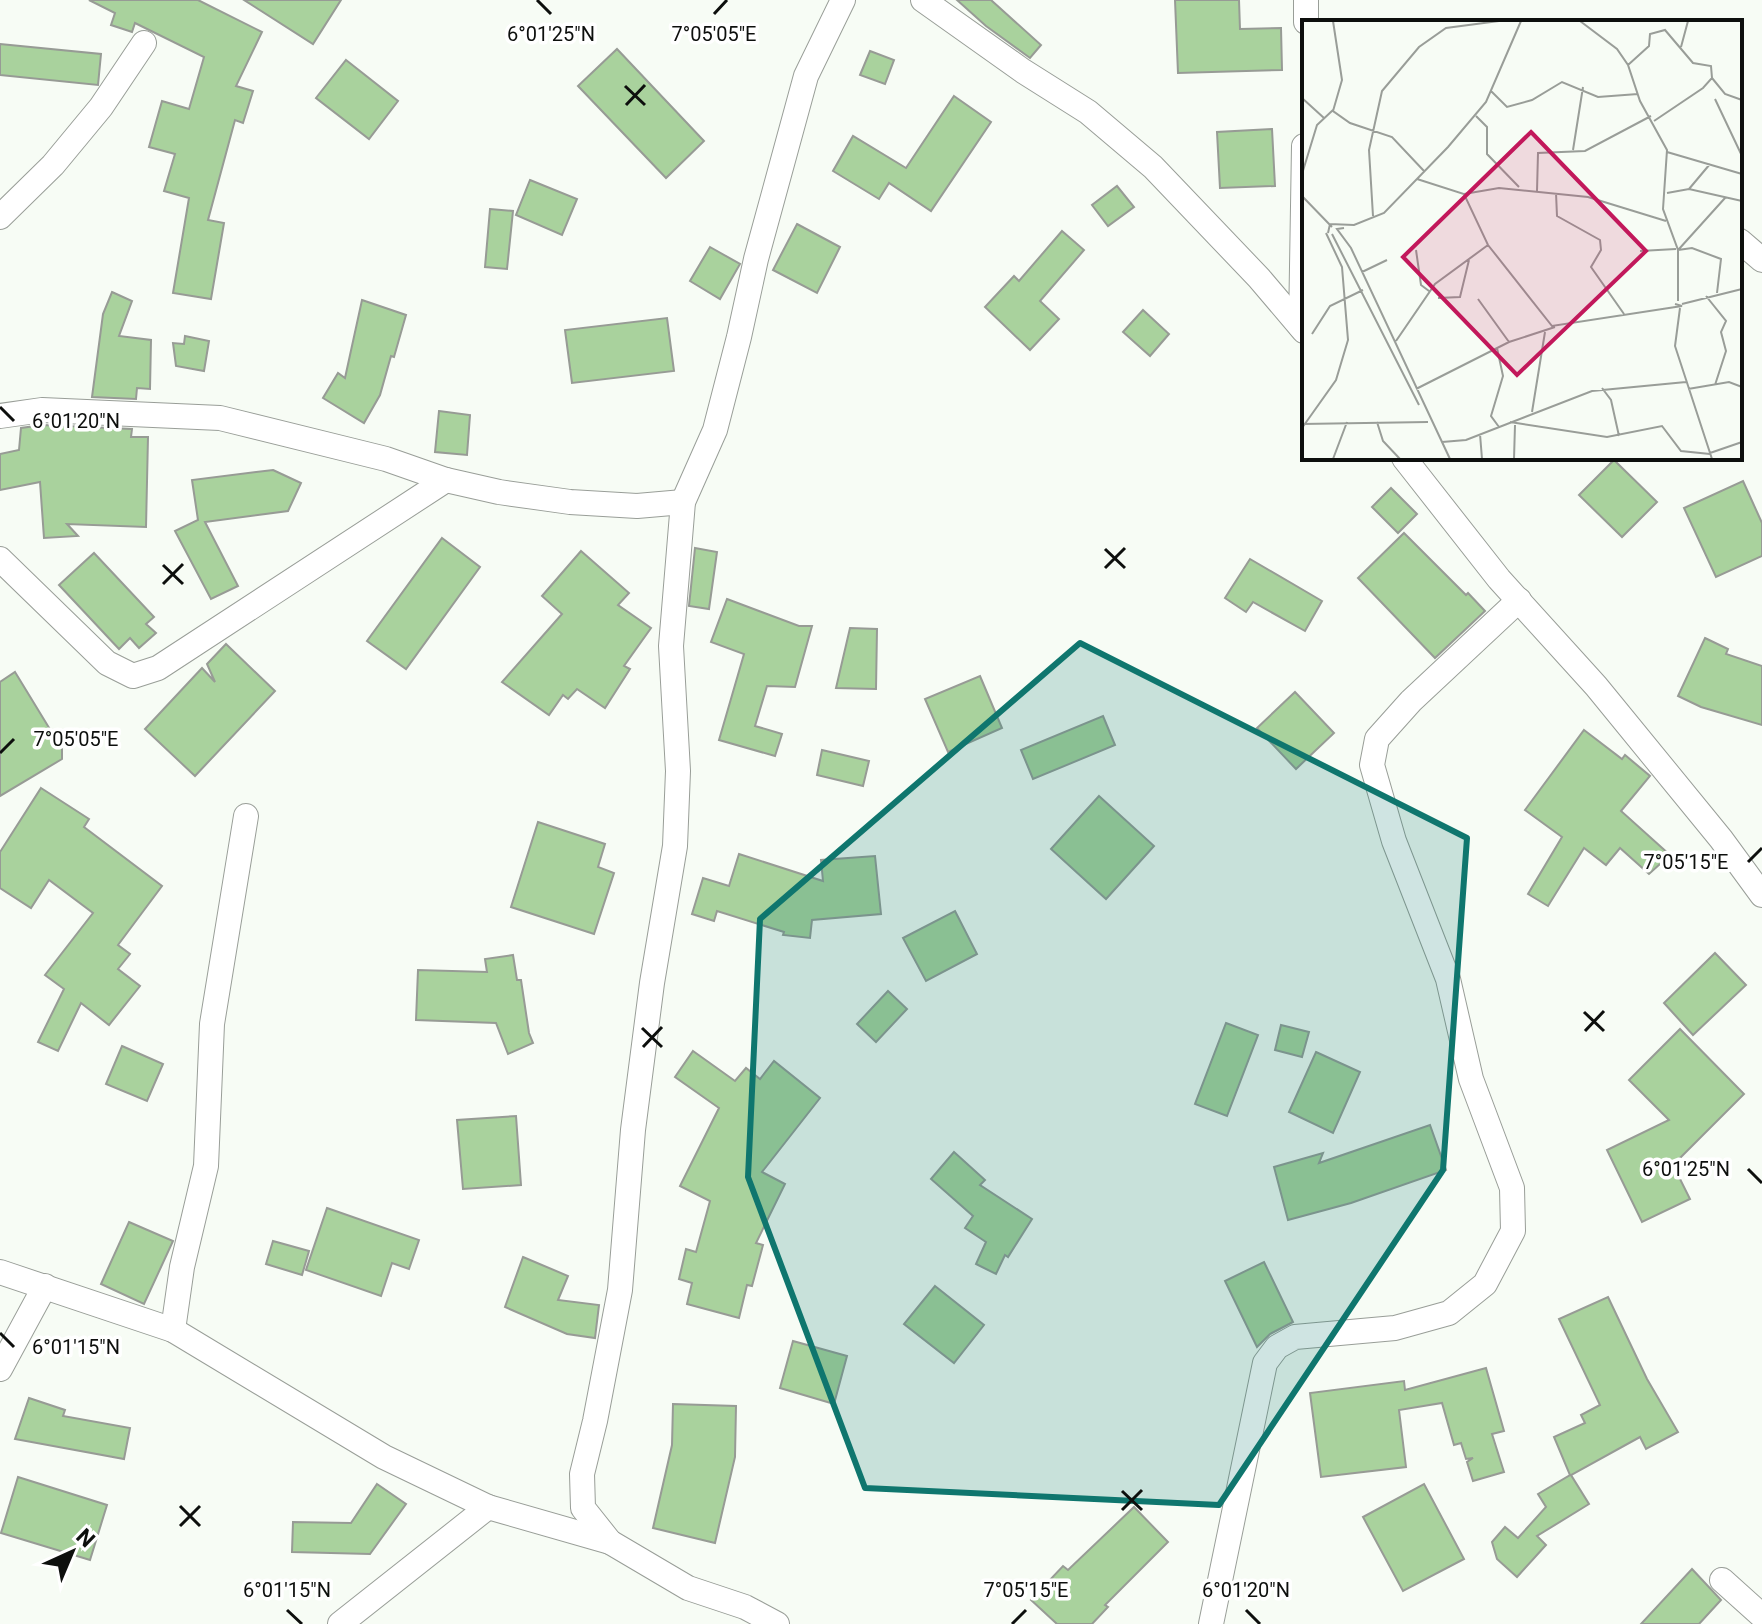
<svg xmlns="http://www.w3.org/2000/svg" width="1762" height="1624" font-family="Roboto,sans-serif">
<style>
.building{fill:#a9d29d;stroke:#979b95;stroke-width:2}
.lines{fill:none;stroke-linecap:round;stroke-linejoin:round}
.minor-casing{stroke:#999e98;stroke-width:26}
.minor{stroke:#fff;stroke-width:24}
.marked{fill:#0f766e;fill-opacity:0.2;stroke:#0f766e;stroke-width:6;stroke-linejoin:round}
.ticks{fill:none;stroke:#0d0f0d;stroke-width:3}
.inset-road{fill:none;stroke:#999d98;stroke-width:2}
.view{fill:#c2185b;fill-opacity:0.15;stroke:#c2185b;stroke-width:4}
.inset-edge{fill:none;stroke:#0d0f0d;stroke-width:4}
.ticks-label{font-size:20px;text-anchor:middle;fill:#0d0f0d;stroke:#fff;stroke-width:7;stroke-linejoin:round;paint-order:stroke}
</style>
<rect width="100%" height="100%" fill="#f7fcf5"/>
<g class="building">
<path d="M89 0H198L262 32 236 86 253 91 243 123 235 120 208 220 224 223 211 299 173 293 189 198 164 191 175 154 149 147 162 101 189 109 204 57 135 23 132 32 111 25 115 13Z"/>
<path d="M244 0H341L313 44Z"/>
<path d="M957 0H991L1041 45 1030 58 986 26Z"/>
<path d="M1175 0H1239L1240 29 1281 28 1282 70 1178 73Z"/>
<path d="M0 44 101 54 98 85 0 75Z"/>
<path d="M617 49 704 141 666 178 578 86Z"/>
<path d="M870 51 894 60 885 84 860 75Z"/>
<path d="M346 60 398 101 369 139 316 98Z"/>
<path d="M954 96 991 122 931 211 889 183 879 199 833 171 853 136 906 168Z"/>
<path d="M1272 129 1275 186 1220 188 1217 132Z"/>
<path d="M530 180 577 199 562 235 516 215Z"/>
<path d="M1117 186 1134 207 1108 226 1092 205Z"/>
<path d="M490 209 513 211 507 269 485 267Z"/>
<path d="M797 224 840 247 817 293 773 270Z"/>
<path d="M1062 231 1084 250 1040 301 1059 319 1030 350 985 307 1014 276 1019 281Z"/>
<path d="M710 247 740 264 720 299 690 281Z"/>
<path d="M112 292 132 301 119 336 151 340 150 389 137 388 136 399 92 397 103 314Z"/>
<path d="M362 300 406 315 394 357 391 356 380 395 364 423 323 398 338 373 345 378Z"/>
<path d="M1143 310 1169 334 1150 356 1123 332Z"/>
<path d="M667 318 674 371 572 383 565 330Z"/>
<path d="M185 336 209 341 204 371 176 366 173 343 184 344Z"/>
<path d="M439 411 470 415 467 455 435 452Z"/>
<path d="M43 425 132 429 131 437H148L146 527 67 524 78 536 44 538 40 482 0 490V454L19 450 21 428Z"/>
<path d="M1614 460 1657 502 1622 537 1579 495Z"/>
<path d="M273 470 301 483 288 511 205 522 238 586 211 599 175 531 198 520 192 480Z"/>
<path d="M1743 481 1762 523V556L1716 577 1684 508Z"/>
<path d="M1391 488 1417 514 1398 533 1372 507Z"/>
<path d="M1404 533 1466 595 1468 593 1485 611 1435 658 1358 578Z"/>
<path d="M442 538 480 567 406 669 367 641Z"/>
<path d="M695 548 717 552 709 609 689 606Z"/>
<path d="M581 551 629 593 618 605 651 628 624 666 630 669 605 708 577 689 568 699 563 695 549 715 502 682 562 614 542 596Z"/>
<path d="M94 553 154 617 146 624 156 633 139 648 130 638 119 649 59 585Z"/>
<path d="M1250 559 1322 601 1305 631 1253 602 1246 612 1225 598Z"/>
<path d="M727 599 799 626H812L795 687 767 686 755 726 782 734 775 756 719 740 744 654 711 642Z"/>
<path d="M850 628 877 629 876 689 836 688Z"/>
<path d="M1705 638 1728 649 1726 654 1762 666V725L1701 707 1678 696Z"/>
<path d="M226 644 275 691 195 776 145 729 202 668 215 682 207 664Z"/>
<path d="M15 672 62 749V759L0 796V682Z"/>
<path d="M980 676 1002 728 948 752 925 699Z"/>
<path d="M1295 692 1334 733 1296 769 1257 728Z"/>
<path d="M1103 716 1115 745 1033 779 1021 750Z"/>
<path d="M1584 730 1622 759 1625 755 1650 776 1621 811 1670 855 1649 874 1620 848 1606 865 1584 848 1548 906 1528 894 1562 837 1525 810Z"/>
<path d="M822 750 869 761 863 786 817 775Z"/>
<path d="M41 788 89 819 84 827 162 886 118 945 130 954 118 969 140 986 109 1025 81 1003 58 1051 38 1042 64 989 45 975 93 913 49 880 31 908 0 888V852Z"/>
<path d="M1099 796 1154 846 1106 899 1051 849Z"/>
<path d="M538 822 605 844 598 867 614 873 594 934 511 907Z"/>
<path d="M739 854 823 881 821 860 875 856 881 914 812 920 810 938 783 935 784 932 717 911 714 921 692 914 703 878 729 886Z"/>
<path d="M955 911 977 954 926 981 903 938Z"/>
<path d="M1715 953 1746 985 1693 1035 1664 1003Z"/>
<path d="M513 955 517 980H521L529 1033 533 1043 508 1054 496 1023 416 1020 418 970 487 972 485 959Z"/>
<path d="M888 991 907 1009 876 1042 857 1024Z"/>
<path d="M1226 1023 1258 1035 1227 1116 1195 1104Z"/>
<path d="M1281 1025 1309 1032 1302 1057 1275 1050Z"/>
<path d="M1680 1029 1744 1094 1673 1165 1690 1199 1642 1222 1607 1150 1669 1120 1629 1080Z"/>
<path d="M122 1046 163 1064 147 1101 106 1084Z"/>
<path d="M693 1051 735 1081 746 1068 760 1079 774 1061 820 1098 762 1172 785 1184 756 1243 763 1245 752 1286 747 1285 739 1318 687 1304 692 1283 679 1279 686 1249 696 1252 710 1201 680 1186 719 1108 675 1077Z"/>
<path d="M1316 1052 1360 1072 1333 1133 1289 1112Z"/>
<path d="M516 1116 521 1185 463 1189 457 1120Z"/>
<path d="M1430 1125 1446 1170 1351 1203 1288 1220 1274 1167 1323 1153 1319 1163Z"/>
<path d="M954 1152 985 1180 980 1185 1032 1219 1008 1257 1005 1255 996 1274 976 1264 986 1242 965 1228 973 1216 931 1179Z"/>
<path d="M327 1208 419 1240 409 1269 392 1263 381 1296 306 1270Z"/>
<path d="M129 1222 173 1241 144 1304 101 1284Z"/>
<path d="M273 1241 309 1251 302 1275 266 1264Z"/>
<path d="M523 1257 568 1276 558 1300 599 1305 595 1338 567 1334 505 1307Z"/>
<path d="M1264 1262 1293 1322 1270 1334 1257 1347 1225 1281Z"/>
<path d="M935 1286 984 1325 954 1363 904 1324Z"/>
<path d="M1608 1297 1647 1379 1678 1432 1646 1449 1640 1437 1571 1475 1589 1504 1537 1536 1546 1545 1517 1577 1497 1559 1492 1542 1505 1527 1518 1538 1546 1507 1538 1494 1570 1475 1554 1437 1585 1423 1581 1415 1600 1405 1559 1319Z"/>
<path d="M793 1341 847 1356 834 1404 780 1388Z"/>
<path d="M1486 1368 1504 1431 1492 1434 1504 1472 1473 1481 1467 1462 1473 1458 1466 1459 1461 1443 1454 1445 1442 1403 1399 1410 1406 1467 1321 1477 1310 1393 1404 1381 1405 1390Z"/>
<path d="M29 1398 65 1410 63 1416 130 1428 124 1459 15 1439Z"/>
<path d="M673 1404 736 1406 735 1457 715 1543 653 1528 672 1445Z"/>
<path d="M18 1477 107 1505 90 1560 1 1533Z"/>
<path d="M377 1484 406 1504 370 1554 292 1552 293 1522 351 1523Z"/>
<path d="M1424 1484 1464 1559 1403 1591 1363 1517Z"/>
<path d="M1134 1507 1168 1542 1105 1605 1108 1607 1092 1624H1057L1031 1600 1063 1566 1068 1570Z"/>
<path d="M1692 1569 1721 1600 1699 1624H1641Z"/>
</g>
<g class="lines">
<g class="minor-casing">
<g id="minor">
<path d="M923 0 1023 71 1088 112 1153 167 1259 278 1304 331"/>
<path d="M1306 0V22"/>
<path d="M0 217 53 165 101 107 144 43"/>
<path d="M1740 241 1762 260"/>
<path d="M1301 327 1304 146"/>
<path d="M0 416 42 410 220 418 386 459 446 480 499 492 570 502 637 506 683 502"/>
<path d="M1404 458 1499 579 1596 686 1721 839 1762 895"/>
<path d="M0 559 107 663 133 676 158 668 446 480"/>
<path d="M0 1272 173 1330 384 1457 488 1507 610 1542"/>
<path d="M173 1330 182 1267 206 1166 212 1024 246 816"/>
<path d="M0 1369 45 1286"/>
<path d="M1722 1580 1762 1616"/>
<path d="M340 1624 488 1507"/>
<path d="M777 1624 745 1607 688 1588 610 1542 583 1508 582 1474 595 1421 620 1290 633 1130 652 983 675 846 678 771 671 646 683 502 715 430 739 337 756 259 806 76 843 0"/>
<path d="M1211 1624 1265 1363 1277 1347 1295 1337 1395 1328 1449 1313 1485 1284 1513 1231 1512 1188 1471 1079 1448 979 1394 841 1372 765 1377 739 1411 701 1519 600"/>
</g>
</g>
<use href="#minor" class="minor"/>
</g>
<path class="marked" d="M1080 643 1467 838 1443 1170 1219 1505 865 1488 748 1177 760 919Z"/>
<path class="ticks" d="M537 0 551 14M714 14 727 0M625 86 645 105M626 105 645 85M0 407 14 421M1105 549 1125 568M163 565 183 584M1105 568 1125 548M163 584 183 564M0 753 14 739M1748 862 1762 848M1584 1012 1604 1031M642 1028 662 1047M1585 1031 1604 1011M643 1047 662 1027M1748 1169 1762 1183M0 1333 14 1347M1122 1491 1142 1510M180 1506 200 1526M1122 1510 1142 1490M180 1526 200 1506M287 1610 302 1624M1246 1610 1260 1624M1012 1624 1026 1610"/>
<g transform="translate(1302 20)">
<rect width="440" height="440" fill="#f7fcf5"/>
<path class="inset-road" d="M31 1 40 60 31 91 48 103 90 117 122 151M278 1 315 29 326 45 338 81 365 130 361 189 376 230V281M379 27 386 1M326 45 347 26 348 14 363 10 391 43 409 46 410 58 401 68 352 101M410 58 423 74 440 80M189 71 205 87 230 80 260 62 296 77 336 74M0 78 22 98M413 79 440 136M174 96 185 107V134L217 167M271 130 281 67M365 132 440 154M0 154 15 105 31 90M115 159 162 174 186 225 250 306 380 286 373 284M387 169 408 144M235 171 236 133 283 131 349 96M254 173 255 196 298 220 299 230 289 247 322 294M365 173 387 169 440 181M162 174 197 168 286 177 364 201M0 176 30 207M71 196 67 130 80 71 117 27 144 8 197 1M42 208 35 209 49 228 148 439M26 213 28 204 52 205 82 193 146 127 184 82 219 1M30 214 117 385M377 229 423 178M114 230 119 265 127 271M376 230 390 228 419 239 415 273M338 231 374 229M60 252 85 240M404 276 424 301 419 312 424 331 413 365M136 278 158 277 167 240M176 279 207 322M380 284 440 269M378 288 373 326 410 439M10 314 28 286 61 270M94 321 133 264 186 225M195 328 201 356 189 396 197 407M300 368 309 380 317 416M114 369 207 322 253 307M386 369 427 362 440 367M230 392 243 312M75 402 81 421 98 439M208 402 305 417 360 406 379 431 408 434M0 404 126 402M0 408 34 360 46 320 40 247 24 213M178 414 180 439M140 422 164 420 290 371 384 362M408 433 440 422M31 439 45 402M212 439 213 405"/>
<path class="view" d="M229 112 344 231 215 355 101 237Z"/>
<rect width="440" height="440" class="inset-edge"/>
</g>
<g class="ticks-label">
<text x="551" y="41">6°01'25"N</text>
<text x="714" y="41">7°05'05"E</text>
<text x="76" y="428">6°01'20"N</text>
<text x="76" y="746">7°05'05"E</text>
<text x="1686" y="869">7°05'15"E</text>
<text x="1686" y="1176">6°01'25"N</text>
<text x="76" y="1354">6°01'15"N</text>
<text x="1026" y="1597">7°05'15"E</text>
<text x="287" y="1597">6°01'15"N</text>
<text x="1246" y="1597">6°01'20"N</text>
</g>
<g transform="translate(72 1552) rotate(44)" stroke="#ffffff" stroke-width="6" paint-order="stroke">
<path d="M0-6L14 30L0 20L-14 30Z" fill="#0d0f0d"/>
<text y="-12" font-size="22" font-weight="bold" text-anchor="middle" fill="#0d0f0d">N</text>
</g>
</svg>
